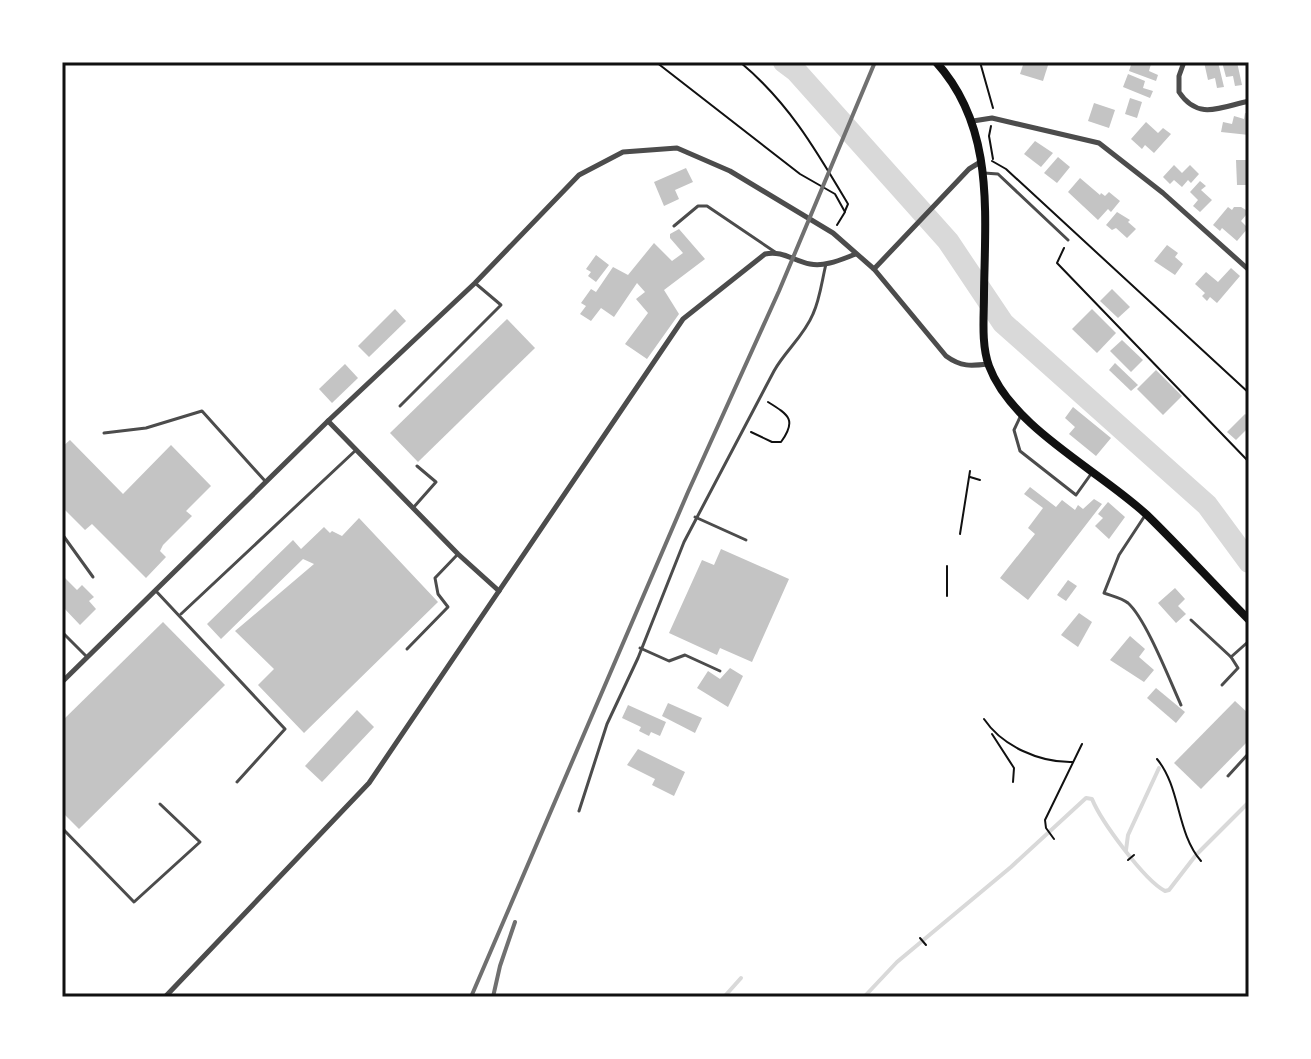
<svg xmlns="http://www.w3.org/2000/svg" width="1311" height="1059" font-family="Literata,serif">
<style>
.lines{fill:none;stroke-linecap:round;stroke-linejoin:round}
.stream{stroke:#d9d9d9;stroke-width:4}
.river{stroke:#d9d9d9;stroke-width:22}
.building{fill:#c4c4c4}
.path{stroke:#111;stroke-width:2}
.service{stroke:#4c4c4c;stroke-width:3}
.minor{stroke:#4c4c4c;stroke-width:5}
.primary{stroke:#111;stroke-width:8}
.rail{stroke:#707070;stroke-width:4}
.neatline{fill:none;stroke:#111;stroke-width:3}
</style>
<rect width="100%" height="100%" fill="#fff"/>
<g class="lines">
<g class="stream">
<path d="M1126 850 1128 835 1159 768"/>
<path d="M724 997 741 978"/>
<path d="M864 997 897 962 1011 867 1086 798 1092 799C1101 821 1144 880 1165 891L1169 890 1196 855 1249 802"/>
</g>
<path class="river" d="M784 62 796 71 948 241 1003 323 1207 505 1249 562"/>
</g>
<g class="building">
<path d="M1024 62H1049L1043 81 1020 74Z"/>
<path d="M1132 62 1151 64 1149 71 1158 75 1156 81 1129 71Z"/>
<path d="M1204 62H1218L1224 87 1217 88 1215 78 1208 80Z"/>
<path d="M1222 62H1237L1242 85 1235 86 1233 76 1226 77Z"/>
<path d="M1128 74 1145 81 1143 88 1153 91 1150 98 1123 87Z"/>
<path d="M1130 98 1142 102 1137 118 1125 114Z"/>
<path d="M1094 103 1115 110 1109 128 1088 121Z"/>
<path d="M1245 113 1249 114V135L1221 132 1223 122 1232 124 1234 116 1244 119Z"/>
<path d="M1146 122 1158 133 1163 128 1171 134 1154 153 1145 145 1142 149 1131 139Z"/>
<path d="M1035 141 1053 153 1041 167 1024 154Z"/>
<path d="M1058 157 1070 167 1057 183 1044 173Z"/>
<path d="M1236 160H1249V185H1237Z"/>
<path d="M1174 165 1182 173 1190 165 1199 174 1191 183 1188 180 1182 187 1174 180 1170 184 1163 177Z"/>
<path d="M686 168 693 182 675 190 679 199 664 206 654 182Z"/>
<path d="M1080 178 1100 195 1101 193 1105 196 1109 192 1120 201 1111 212 1108 209 1098 220 1068 192Z"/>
<path d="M1200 181 1206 186 1201 190 1212 200 1200 212 1193 206 1198 200 1190 192Z"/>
<path d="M1228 207 1232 210 1234 207H1241L1246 210V215L1241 221 1248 228 1237 241 1222 228 1220 231 1213 225Z"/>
<path d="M1117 212 1130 220 1128 222 1136 229 1127 238 1116 228 1112 230 1106 225Z"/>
<path d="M679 229 705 259 664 290 679 314 647 359 625 344 648 313 636 299 645 292 637 283 614 317 601 308 591 321 580 314 586 306 581 303 591 289 596 292 613 267 628 275 654 243 672 261 683 253 670 238V234Z"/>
<path d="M1167 245 1178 253 1175 257 1183 264 1175 275 1154 261Z"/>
<path d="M596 255 609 265 596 282 588 276 591 272 586 269Z"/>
<path d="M1231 268 1240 276 1217 303 1210 297 1207 301 1202 296 1205 293 1195 284 1206 272 1218 282Z"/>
<path d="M1112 289 1130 307 1118 318 1100 301Z"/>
<path d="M395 309 406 321 369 357 358 346Z"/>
<path d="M1092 309 1116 333 1097 353 1072 329Z"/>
<path d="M507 319 535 348 418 462 390 433Z"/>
<path d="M1122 340 1143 360 1131 372 1110 351Z"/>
<path d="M1115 363 1138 385 1131 391 1109 370Z"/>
<path d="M345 364 358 378 332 403 319 389Z"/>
<path d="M1156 370 1182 396 1163 415 1137 389Z"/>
<path d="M1073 407 1111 438 1096 456 1069 434 1075 427 1065 418Z"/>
<path d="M1245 414 1249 417V427L1236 440 1227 432Z"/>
<path d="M70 440 123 494 171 445 211 486 186 511 192 516 163 545 160 551 166 557 146 578 92 524 85 530 62 507V447Z"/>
<path d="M1030 487 1056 507 1062 500 1075 510 1078 505 1083 509 1094 499 1102 504 1028 600 1000 578 1035 534 1028 528 1043 508 1024 494Z"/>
<path d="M1108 502 1125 517 1109 539 1095 526 1103 518 1098 514Z"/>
<path d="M359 518 438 602 304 733 258 685 274 669 235 631 314 564 303 559 221 639 207 624 293 540 301 549 324 527 330 533 332 531 342 536Z"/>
<path d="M721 549 789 579 752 662 720 648 717 655 669 633 702 560 714 565Z"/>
<path d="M62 575 77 590 82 585 94 597 89 601 96 609 80 625 62 606Z"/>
<path d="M1068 580 1077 586 1066 601 1057 595Z"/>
<path d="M1175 588 1185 599 1178 606 1186 614 1176 623 1158 603Z"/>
<path d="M1079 613 1092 622 1078 647 1061 635Z"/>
<path d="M163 622 225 685 79 829 62 812V721Z"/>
<path d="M1130 636 1145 649 1139 657 1154 670 1144 682 1110 660Z"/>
<path d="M730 668 743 676 728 707 697 688 708 671 720 679Z"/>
<path d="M1156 688 1185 712 1176 723 1147 698Z"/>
<path d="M1235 701 1249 714V740L1201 789 1174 763Z"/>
<path d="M668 703 702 718 695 733 662 716Z"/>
<path d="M628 705 666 722 660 736 651 732 649 736 639 731 641 727 622 718Z"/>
<path d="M357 710 374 727 322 782 305 766Z"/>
<path d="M638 749 685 772 674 796 652 785 655 779 627 765Z"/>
</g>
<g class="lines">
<g class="path">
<path d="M656 62 800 174 835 194 845 212 837 225"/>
<path d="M740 62C789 103 816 150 848 204L845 211"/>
<path d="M980 62 993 108"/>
<path d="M991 126 989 136 993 159"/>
<path d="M992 161 1006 169 1249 393"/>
<path d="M1064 248 1057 263 1249 462"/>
<path d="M751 432 772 442H781C797 420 789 415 768 402"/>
<path d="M970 477 980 480"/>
<path d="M960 534 970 471"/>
<path d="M947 596V566"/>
<path d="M984 719C1002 746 1040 763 1073 762"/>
<path d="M992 734 1014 768 1013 782"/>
<path d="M1157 759C1181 788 1176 832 1201 861"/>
<path d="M1054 839 1046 828 1045 820 1082 744"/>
<path d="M1128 860 1134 855"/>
<path d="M920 938 926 945"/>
</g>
<g class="service">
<path d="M984 173 998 174 1068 240"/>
<path d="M674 226 698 206H707L775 252"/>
<path d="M400 406 501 305 475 283"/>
<path d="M1021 415 1014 430 1020 451 1076 495 1091 474"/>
<path d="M104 433 146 428 202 411 266 482"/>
<path d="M413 508 436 482 417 466"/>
<path d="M1146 514 1119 555 1104 593C1112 596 1122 598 1128 603 1146 619 1170 681 1181 705"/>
<path d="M695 517 746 540"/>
<path d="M62 534 93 577"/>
<path d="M155 590 285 729 237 782"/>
<path d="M181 614 356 450"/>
<path d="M1191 620 1231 657 1249 641"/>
<path d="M62 632 87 657"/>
<path d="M640 648 669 661 685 655 720 671"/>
<path d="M407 649 448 607 438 594 435 578 458 554"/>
<path d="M1222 685 1238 668 1231 657"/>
<path d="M1228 776 1249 753"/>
<path d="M579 811 607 724 638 658 684 542 774 371C785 351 804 336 813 314 820 299 822 280 826 264"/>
<path d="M62 828 134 902 200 842 160 804"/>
</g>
<g class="minor">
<path d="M1184 62 1179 76V92C1198 121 1221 107 1249 101"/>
<path d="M973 121 992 118 1099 143 1163 193 1249 270"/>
<path d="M874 269 969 169 982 161"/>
<path d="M328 421 458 554 499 591"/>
<path d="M62 682 328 421 475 283 579 175 623 152 677 148 730 171 833 233 874 269 946 356C961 367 971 366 988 364"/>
<path d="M165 997 369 783 683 319 765 254C782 250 794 261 810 264 826 267 842 259 856 254"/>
</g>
<path class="primary" d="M936 62C995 127 985 212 984 294 984 317 981 344 989 366 1012 428 1099 470 1147 515 1182 549 1215 586 1249 620"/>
<g class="rail">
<path d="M471 997 688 492 779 291 875 62"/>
<path d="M493 997 500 966 515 922"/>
</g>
</g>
<rect width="1311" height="1059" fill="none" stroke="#ffffff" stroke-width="128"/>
<rect x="64" y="64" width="1183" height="931" class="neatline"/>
</svg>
